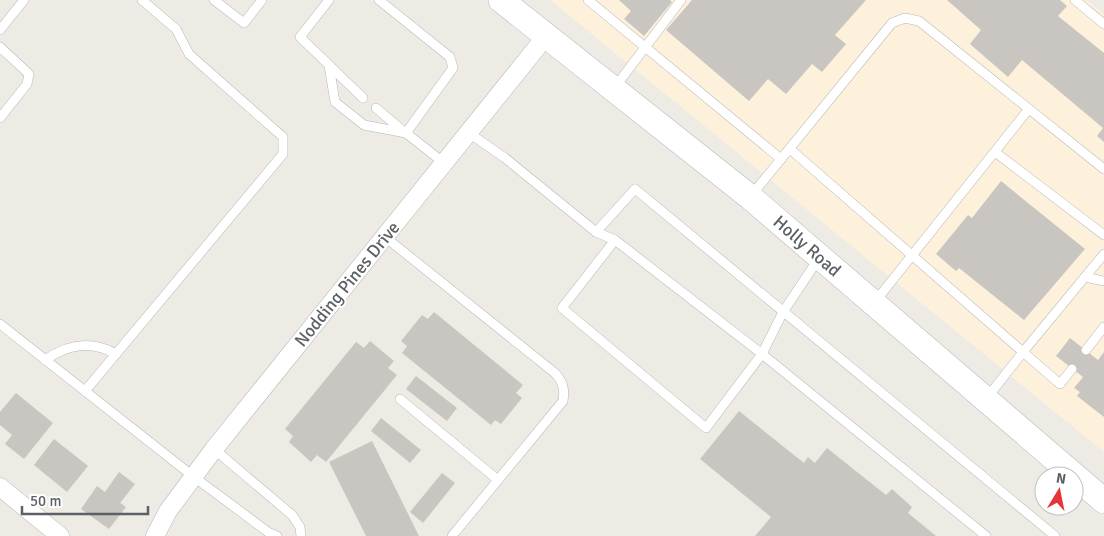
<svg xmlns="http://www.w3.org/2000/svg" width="1104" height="536" font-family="Signika,sans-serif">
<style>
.commercial{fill:#fdf1db}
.building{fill:#c9c6c1}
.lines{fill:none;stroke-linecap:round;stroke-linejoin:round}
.lane-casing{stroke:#b5b8bb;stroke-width:10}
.street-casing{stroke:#b5b8bb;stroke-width:19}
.secondary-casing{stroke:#b3b8bc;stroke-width:26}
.lane{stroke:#fff;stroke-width:9}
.street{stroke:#fff;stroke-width:18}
.secondary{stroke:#fff;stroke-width:25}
.labels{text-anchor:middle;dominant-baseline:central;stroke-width:4;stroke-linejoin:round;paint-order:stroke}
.street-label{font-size:18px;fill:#5c6165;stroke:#fff}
</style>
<rect width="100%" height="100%" fill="#eeebe4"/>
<path class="commercial" d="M550 0H1086L1104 14V452Z"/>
<g class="building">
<path d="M619 0H670L672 2 644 36 624 19 631 11Z"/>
<path d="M692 0H866L835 35 846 44 822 72 812 64 786 94 768 79 749 101 666 30Z"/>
<path d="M947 0H1060L1067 6 1058 16 1104 53V142L1097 136 1103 128 1022 60 1008 77 970 44 981 30Z"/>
<path d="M1001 181 1085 249 1024 320 959 268 956 271 936 254 968 215 972 218Z"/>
<path d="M434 312 523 385 516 393 522 398 501 424 495 420 491 425 402 353 407 346 401 341 422 315 428 319Z"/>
<path d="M1070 338 1098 360 1104 352V417L1077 396 1080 392 1074 388 1083 377 1056 356Z"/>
<path d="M370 341 394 361 388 368 397 375 326 462 317 455 311 462 289 442 293 436 285 429 356 342 364 348Z"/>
<path d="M416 376 457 408 447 421 406 389Z"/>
<path d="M16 393 53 423 24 459 5 444 12 435 0 425V412Z"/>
<path d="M739 411 804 463 808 457 815 463 827 448 886 495 892 489 912 507 908 513 936 536H755L771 517 700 459Z"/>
<path d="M381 418 421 450 410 463 371 431Z"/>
<path d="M54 439 88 466 67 492 34 465Z"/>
<path d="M372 441 419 536H366L329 462Z"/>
<path d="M119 472 135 484 120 503 126 507 109 529 81 509 97 486 105 492Z"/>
<path d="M442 473 455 483 423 523 410 512Z"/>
</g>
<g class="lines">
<g class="lane-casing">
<g id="lane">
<path d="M214 0 244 23 262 0"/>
<path d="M329 0 300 37 363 98"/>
<path d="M379 0 450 57 453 68 406 133 444 163"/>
<path d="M588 0 781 159"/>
<path d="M1075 0 1104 24"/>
<path d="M0 30 24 0"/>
<path d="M0 47 29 74 27 84 0 118"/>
<path d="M329 65 335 102 364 125 406 133"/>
<path d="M615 87 681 0"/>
<path d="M376 108 403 131"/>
<path d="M469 133 505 158 596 232 615 240 762 354 783 312 819 258"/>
<path d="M790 149 1023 352 986 399"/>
<path d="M995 152 1104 235"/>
<path d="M750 197 892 23 905 18 919 21 1104 169"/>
<path d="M596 232 635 189 1055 536"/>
<path d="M385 237 555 373C563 382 565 389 563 401L452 536"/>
<path d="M615 240 562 308 706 428 762 354 986 536"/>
<path d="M1085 277 1104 281"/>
<path d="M874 303 1028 110"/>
<path d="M0 324 194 477 268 532 277 536"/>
<path d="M1086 350 1104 327"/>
<path d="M45 360C68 344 91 340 116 354"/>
<path d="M1072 369 1060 384 1023 352 1104 254"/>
<path d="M85 391 283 154V137L189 54 176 29 142 0"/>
<path d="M400 399 498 480"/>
<path d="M214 449 292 515 300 527 301 536"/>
</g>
</g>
<g class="street-casing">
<g id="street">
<path d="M0 487 60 536"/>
<path d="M155 536 168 511 214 449 546 36"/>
</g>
</g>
<g class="secondary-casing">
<path id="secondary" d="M501 0 750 197 1104 501"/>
</g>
<use href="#lane" class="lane"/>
<use href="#street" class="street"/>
<use href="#secondary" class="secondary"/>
</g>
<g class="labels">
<g class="street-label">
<text transform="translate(807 246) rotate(41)">Holly Road</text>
<text transform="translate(347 284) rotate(-51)">Nodding Pines Drive</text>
</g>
</g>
<g transform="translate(1059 491) rotate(10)"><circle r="24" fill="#ffffff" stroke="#bec0c1"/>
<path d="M0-4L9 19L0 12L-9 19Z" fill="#e5343a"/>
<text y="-8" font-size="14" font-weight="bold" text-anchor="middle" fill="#5c6165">N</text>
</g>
<path d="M22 506v8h126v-8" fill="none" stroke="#5c6165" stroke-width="2.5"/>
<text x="30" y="506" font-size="15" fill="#5c6165" stroke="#ffffff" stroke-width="4" paint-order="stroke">50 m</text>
</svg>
